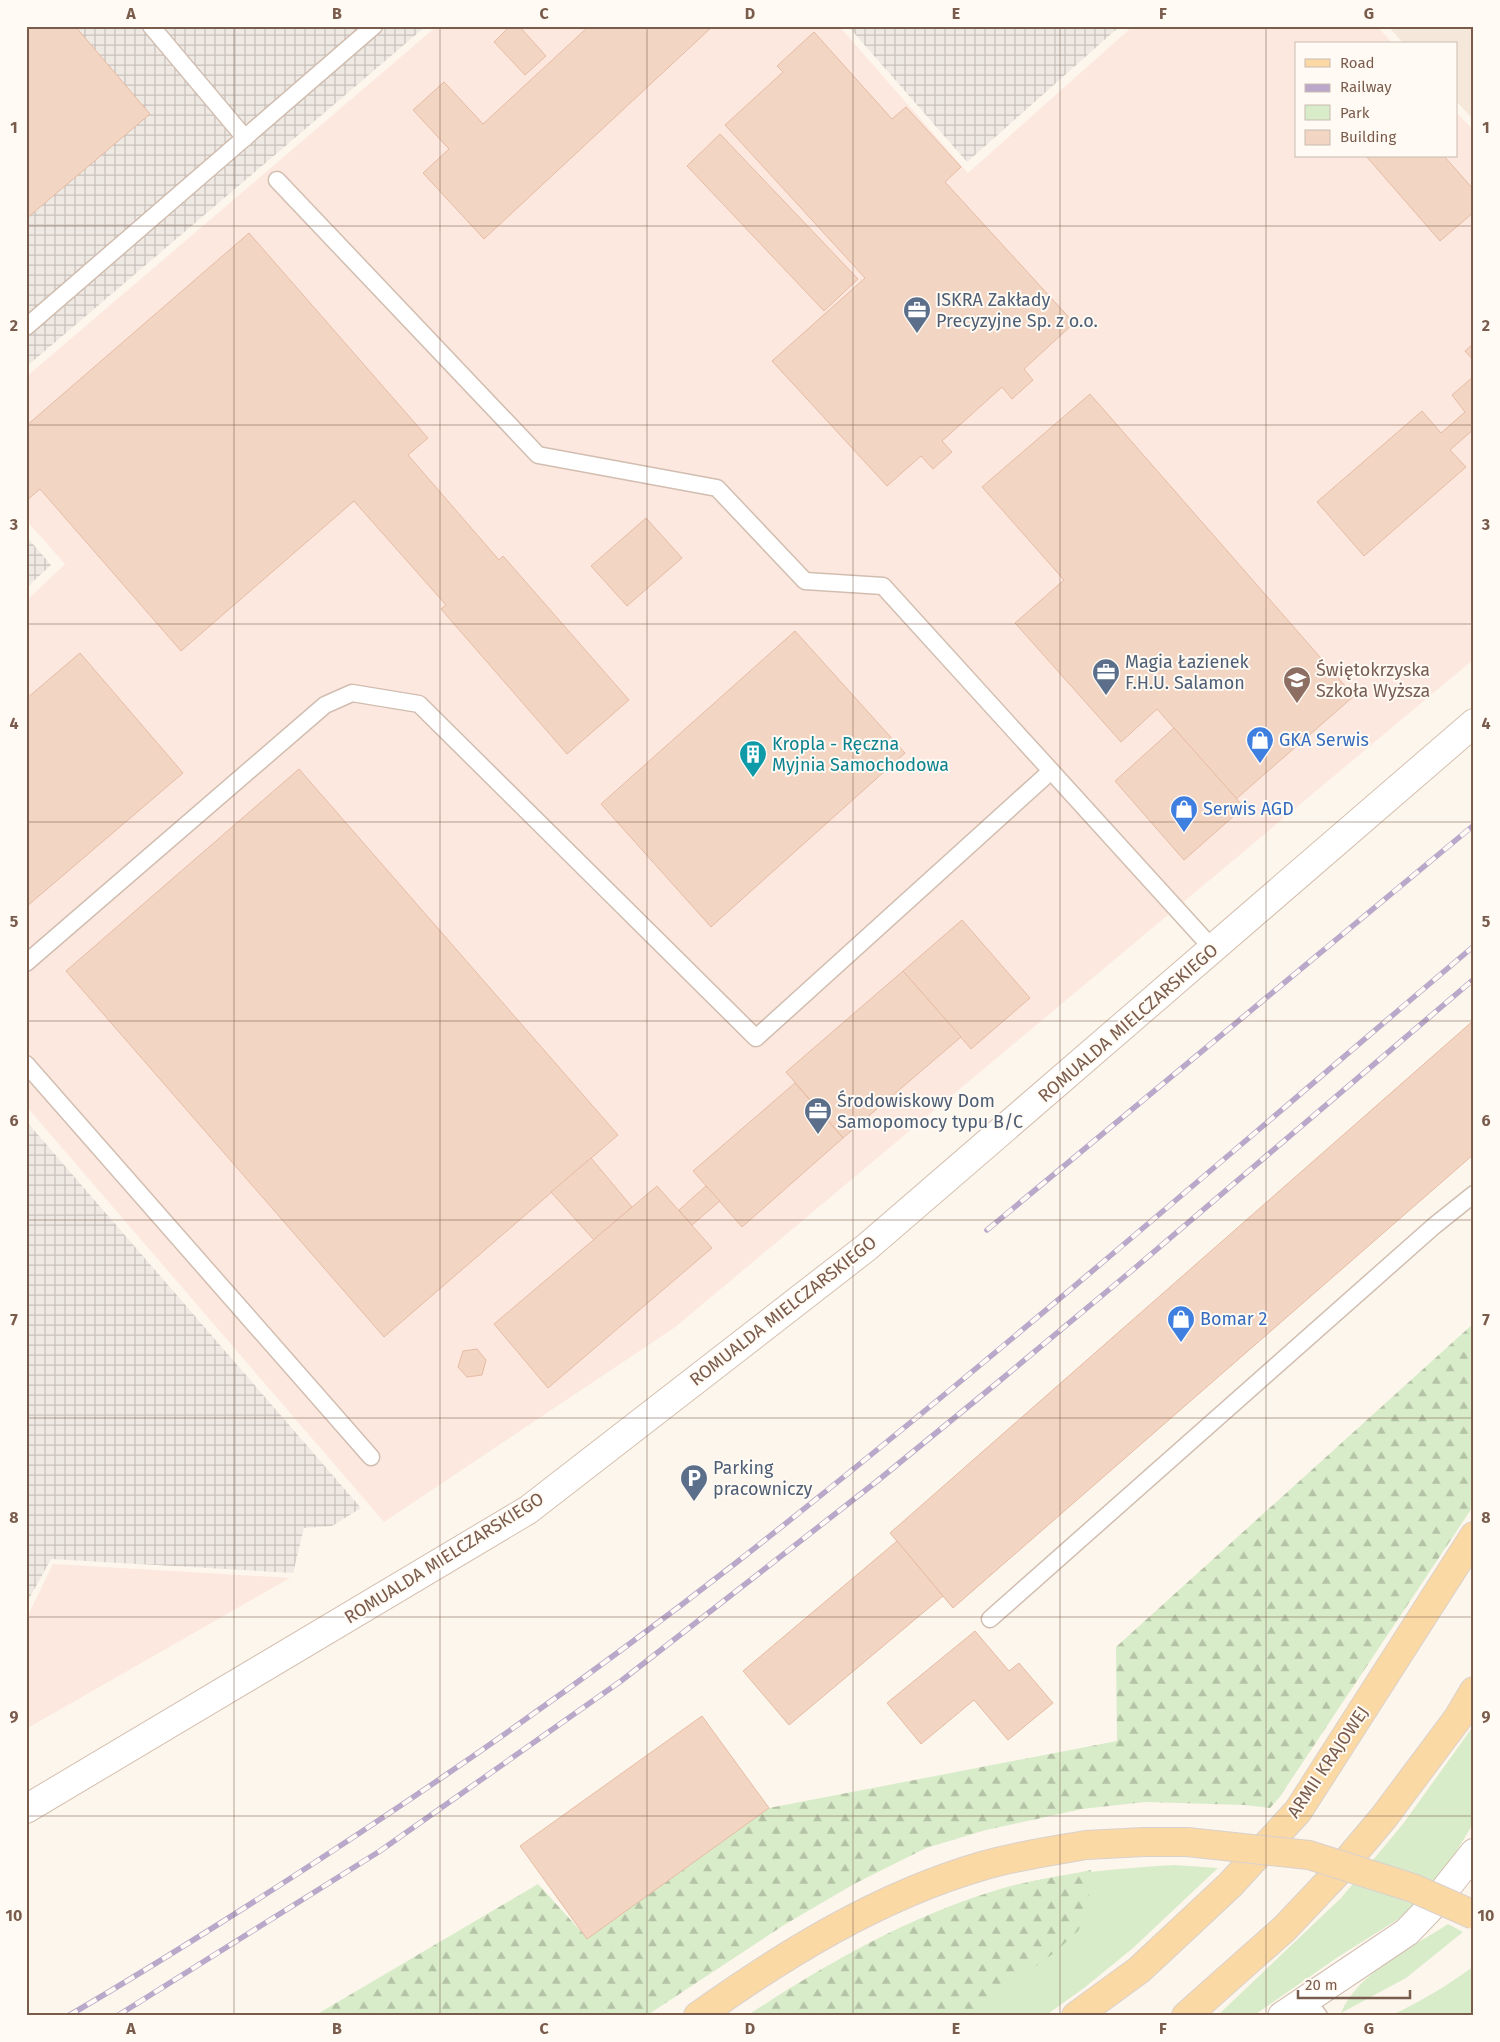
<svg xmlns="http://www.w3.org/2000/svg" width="1500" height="2042" font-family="'Fira Sans',sans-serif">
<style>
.residential{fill:#f5e8da}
.commercial{fill:#fde8e0}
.industrial{fill:url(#industrial-grid)}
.green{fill:#d8ecc9}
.forest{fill:url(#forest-firs)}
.building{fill:#f3d5c3;stroke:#e6bba3}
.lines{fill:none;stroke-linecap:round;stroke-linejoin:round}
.lane-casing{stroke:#d1beb0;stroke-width:19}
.street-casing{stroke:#d1beb0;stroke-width:30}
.secondary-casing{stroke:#d6c0b0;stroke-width:30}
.primary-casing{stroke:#dad1cd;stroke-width:30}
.lane{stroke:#fff;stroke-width:16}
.street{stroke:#fff;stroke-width:28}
.secondary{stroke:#fff;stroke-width:28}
.primary{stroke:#fbd9a5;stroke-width:28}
.rail-casing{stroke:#b9a8c9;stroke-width:5.5}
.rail{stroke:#fffaf3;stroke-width:4;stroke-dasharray:11;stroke-linecap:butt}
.primary-bridge-casing{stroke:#dad1cd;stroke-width:30;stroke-linecap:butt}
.primary-bridge{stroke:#fbd9a5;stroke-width:28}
.grid{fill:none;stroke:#7a5c4d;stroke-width:1;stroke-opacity:0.55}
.labels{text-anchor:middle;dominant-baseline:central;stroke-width:4;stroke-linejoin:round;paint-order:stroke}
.service-label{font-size:18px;fill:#4e5e75;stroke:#fffaf3;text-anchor:start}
.education-label{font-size:18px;fill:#785e54;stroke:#fffaf3;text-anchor:start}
.shop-label{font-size:18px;fill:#366cbe;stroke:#fffaf3;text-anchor:start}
.culture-label{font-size:18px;fill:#0d838f;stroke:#fffaf3;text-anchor:start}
.street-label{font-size:18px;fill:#7a5c4d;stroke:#fffaf3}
.neatline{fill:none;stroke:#7a5c4d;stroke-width:2}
.grid-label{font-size:16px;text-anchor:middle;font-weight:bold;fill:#7a5c4d}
</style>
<defs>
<pattern id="industrial-grid" width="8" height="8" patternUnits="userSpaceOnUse" patternTransform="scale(1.25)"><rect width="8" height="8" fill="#efe9e4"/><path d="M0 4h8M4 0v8" fill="none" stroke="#c7c0bb"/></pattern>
<pattern id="forest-firs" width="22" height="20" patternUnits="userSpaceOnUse" patternTransform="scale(1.25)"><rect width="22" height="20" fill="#d8ecc9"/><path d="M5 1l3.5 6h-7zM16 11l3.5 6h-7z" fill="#b4c2a5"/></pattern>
</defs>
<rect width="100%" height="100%" fill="#fdf6ec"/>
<path class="residential" d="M1388 26H1474V120L1456 101V44H1404Z"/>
<g class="commercial">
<path d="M437 26H839L968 173 1133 26H1377L1393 44H1296V156H1456V112L1474 131V659L674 1328 384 1522 26 1106V601L65 564 26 520V377Z"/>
<path d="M53 1564 290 1578 26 1729V1619Z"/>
</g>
<g class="industrial">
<path d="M26 26H426L26 367Z"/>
<path d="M848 26H1120L967 162Z"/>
<path d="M26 536 51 565 26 588Z"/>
<path d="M26 1121 361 1508 332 1526 304 1528 293 1573 51 1559 26 1604Z"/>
</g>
<g class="green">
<path d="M1474 1725V1822L1452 1859 1411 1911 1338 1957 1253 2016H1217L1341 1898 1403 1824Z"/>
<path d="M1174 1865 1218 1868 1133 1948 1084 1988 1045 2016H747C824 1965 905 1919 994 1891 1052 1873 1114 1869 1174 1865Z"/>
<path d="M1448 1924 1463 1932 1406 1978 1341 2013C1358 1972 1412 1948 1448 1924Z"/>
<path d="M1474 1966V2016H1390C1420 2002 1447 1986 1474 1966Z"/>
</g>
<g class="forest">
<path d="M1474 1323V1505L1279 1798 1270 1808 1244 1805 1145 1802 1082 1809 986 1830 926 1848 854 1884 784 1925 646 2016H314L538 1884 587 1938 769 1808 1117 1741 1116 1647Z"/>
<path d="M1091 1870 1088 1911 1078 1931 1054 1953 967 2016H747C824 1965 906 1918 994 1891 1025 1881 1059 1877 1091 1870Z"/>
</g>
<g class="building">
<path d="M26 26H75L150 114 26 219Z"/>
<path d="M510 26H519L546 56 525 75 494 42Z"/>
<path d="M589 26H713L484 239 423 173 449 149 413 110 444 82 483 124Z"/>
<path d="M814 32 892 119 906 107 961 167 945 182 1074 323 1024 369 1033 380 1012 399 1002 387 942 441 952 452 933 469 921 456 887 486 772 361 865 278 725 125 783 72 777 66Z"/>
<path d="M720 134 858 279 824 311 687 166Z"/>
<path d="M1366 156H1444L1474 190V212L1440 241Z"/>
<path d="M249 233 428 438 408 455 499 560 503 556 629 700 567 754 441 609 446 605 354 501 181 651 40 489 26 501V426Z"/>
<path d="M1474 343V361L1465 351Z"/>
<path d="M1474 376V429L1450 450 1466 467 1364 556 1317 502 1422 411 1441 433 1465 412 1452 395Z"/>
<path d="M1090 394 1354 696 1236 799 1157 709 1121 742 1015 623 1064 580 982 487Z"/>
<path d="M646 518 682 558 627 606 591 566Z"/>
<path d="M795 631 905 753 711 927 601 804Z"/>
<path d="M80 653 183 773 26 907V699Z"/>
<path d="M1174 728 1244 807 1184 860 1115 781Z"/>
<path d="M299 769 618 1135 384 1337 66 971Z"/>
<path d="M962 920 1030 998 971 1049 903 971Z"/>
<path d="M903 971 961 1037 843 1138 786 1072Z"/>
<path d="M1474 1020V1154L953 1608 890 1533Z"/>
<path d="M795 1083 843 1138 742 1227 693 1171Z"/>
<path d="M591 1158 632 1207 594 1240 551 1192Z"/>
<path d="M657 1186 712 1248 548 1388 494 1324Z"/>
<path d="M706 1186 720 1201 692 1225 679 1210Z"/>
<path d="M477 1349 486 1360 482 1375 467 1377 458 1367 463 1351Z"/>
<path d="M897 1541 943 1596 789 1725 743 1671Z"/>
<path d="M975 1631 1009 1671 1019 1663 1053 1703 1008 1740 974 1700 921 1744 887 1703Z"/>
<path d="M702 1716 769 1808 587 1939 520 1846Z"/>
</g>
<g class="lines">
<g class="lane-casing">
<g id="lane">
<path d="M151 26 245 138"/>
<path d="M277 180 538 455 717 488 805 581 883 586 1213 949"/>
<path d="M26 327 374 26"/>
<path d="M26 963 325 705 352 693 419 704 756 1038 1051 771"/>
<path d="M26 1064 371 1457"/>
<path d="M990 1619 1434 1226 1474 1194"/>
<path d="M1306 1999 1319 2016"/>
</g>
</g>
<g class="street-casing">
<path id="street" d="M1282 2016 1407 1932 1431 1907 1474 1853"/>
</g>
<g class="secondary-casing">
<path id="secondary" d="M26 1809 528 1510 867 1247 1474 723"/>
</g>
<g class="primary-casing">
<g id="primary">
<path d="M698 2016C785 1954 879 1896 982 1866 1016 1856 1051 1851 1086 1845"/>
<path d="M1076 2016 1139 1970 1230 1885 1298 1811 1474 1536"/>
<path d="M1186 2016 1285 1928 1337 1873 1384 1817 1458 1718 1474 1691"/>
</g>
</g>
<use href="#lane" class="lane"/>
<use href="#street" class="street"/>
<use href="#secondary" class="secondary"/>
<use href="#primary" class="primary"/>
<g class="rail-casing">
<g id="rail">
<path d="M987 1230 1474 825"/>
<path d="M68 2016C140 1974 210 1930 280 1885 437 1784 590 1677 737 1562 989 1364 1230 1153 1474 946"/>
<path d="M117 2016 380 1851 621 1681 876 1482 997 1383 1129 1273 1474 979"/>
</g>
</g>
<use href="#rail" class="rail"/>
<g class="primary-bridge-casing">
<path id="primary-bridge" d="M1086 1845 1144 1842H1187L1309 1855 1413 1888 1474 1915"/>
</g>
<use href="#primary-bridge" class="primary-bridge"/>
</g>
<path class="grid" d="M234 26V2016M440 26V2016M647 26V2016M853 26V2016M1060 26V2016M1266 26V2016M26 226H1474M26 425H1474M26 624H1474M26 822H1474M26 1021H1474M26 1220H1474M26 1418H1474M26 1617H1474M26 1816H1474"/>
<defs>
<g id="office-pin" transform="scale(1.4375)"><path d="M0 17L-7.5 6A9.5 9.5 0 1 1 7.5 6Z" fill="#5c6f8a" stroke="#fffaf3"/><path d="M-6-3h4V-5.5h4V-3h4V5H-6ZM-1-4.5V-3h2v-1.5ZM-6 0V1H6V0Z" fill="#fff"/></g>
<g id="university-pin" transform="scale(1.4375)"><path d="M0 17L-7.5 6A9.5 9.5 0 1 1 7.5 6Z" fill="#8d6e63" stroke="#fffaf3"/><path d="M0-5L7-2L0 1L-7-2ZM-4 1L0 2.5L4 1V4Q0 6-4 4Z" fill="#fff"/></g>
<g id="shop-pin" transform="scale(1.4375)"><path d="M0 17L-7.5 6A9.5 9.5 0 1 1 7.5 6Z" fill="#3f7fe0" stroke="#fffaf3"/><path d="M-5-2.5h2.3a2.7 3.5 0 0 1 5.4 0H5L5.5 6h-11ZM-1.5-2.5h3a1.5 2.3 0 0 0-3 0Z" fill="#fff"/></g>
<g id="building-pin" transform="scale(1.4375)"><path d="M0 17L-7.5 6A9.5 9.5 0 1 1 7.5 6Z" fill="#0f9aa8" stroke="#fffaf3"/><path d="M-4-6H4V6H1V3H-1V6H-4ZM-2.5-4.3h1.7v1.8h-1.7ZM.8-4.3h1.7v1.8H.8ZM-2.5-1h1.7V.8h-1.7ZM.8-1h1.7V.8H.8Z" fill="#fff"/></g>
<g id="parking-pin" transform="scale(1.4375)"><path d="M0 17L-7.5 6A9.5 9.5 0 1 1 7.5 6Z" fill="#5c6f8a" stroke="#fffaf3"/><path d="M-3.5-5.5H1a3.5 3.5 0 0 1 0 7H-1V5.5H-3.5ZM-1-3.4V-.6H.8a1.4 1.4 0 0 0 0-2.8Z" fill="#fff"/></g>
</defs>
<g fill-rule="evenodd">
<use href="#office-pin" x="917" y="310"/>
<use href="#office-pin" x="1106" y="672"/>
<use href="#university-pin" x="1297" y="680"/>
<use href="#shop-pin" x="1260" y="740"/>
<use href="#building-pin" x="753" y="754"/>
<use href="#shop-pin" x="1184" y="809"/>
<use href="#office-pin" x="818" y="1111"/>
<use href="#shop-pin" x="1181" y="1319"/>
<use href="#parking-pin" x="694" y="1478"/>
</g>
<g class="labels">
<g class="service-label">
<text x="936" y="300">ISKRA Zakłady<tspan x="936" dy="21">Precyzyjne Sp. z o.o.</tspan></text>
<text x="1125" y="662">Magia Łazienek<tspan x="1125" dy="21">F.H.U. Salamon</tspan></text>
<text x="837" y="1101">Środowiskowy Dom<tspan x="837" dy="21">Samopomocy typu B/C</tspan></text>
<text x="713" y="1468">Parking<tspan x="713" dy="21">pracowniczy</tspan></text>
</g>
<g class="education-label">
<text x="1316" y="670">Świętokrzyska<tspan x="1316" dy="21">Szkoła Wyższa</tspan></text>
</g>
<g class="shop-label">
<text x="1279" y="740">GKA Serwis</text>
<text x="1203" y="809">Serwis AGD</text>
<text x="1200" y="1319">Bomar 2</text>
</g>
<g class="culture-label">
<text x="772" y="744">Kropla - Ręczna<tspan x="772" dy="21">Myjnia Samochodowa</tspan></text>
</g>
<g class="street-label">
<text transform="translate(1128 1023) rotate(-41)">ROMUALDA MIELCZARSKIEGO</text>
<text transform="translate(783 1311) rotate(-38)">ROMUALDA MIELCZARSKIEGO</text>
<text transform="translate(444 1558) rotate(-32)">ROMUALDA MIELCZARSKIEGO</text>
<text transform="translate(1328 1762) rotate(-56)">ARMII KRAJOWEJ</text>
</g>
</g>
<rect width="1500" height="2042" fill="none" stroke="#fffaf3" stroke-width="55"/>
<rect x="1295" y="42" width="162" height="115" fill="#fffaf3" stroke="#cabbb1"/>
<rect x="1305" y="59" width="25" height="8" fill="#fbd9a5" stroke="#cabbb1"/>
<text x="1340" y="68" font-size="15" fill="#7a5c4d">Road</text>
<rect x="1305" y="84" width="25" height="8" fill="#b9a8c9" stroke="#cabbb1"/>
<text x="1340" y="92" font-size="15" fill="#7a5c4d">Railway</text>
<rect x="1305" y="105" width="25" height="15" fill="#d8ecc9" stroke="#cabbb1"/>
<text x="1340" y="118" font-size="15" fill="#7a5c4d">Park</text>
<rect x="1305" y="130" width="25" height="15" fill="#f3d5c3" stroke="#cabbb1"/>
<text x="1340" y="142" font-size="15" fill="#7a5c4d">Building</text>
<path d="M1298 1990v8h112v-8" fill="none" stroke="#7a5c4d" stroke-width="2.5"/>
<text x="1305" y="1990" font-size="15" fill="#7a5c4d" stroke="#fffaf3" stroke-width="4" paint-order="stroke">20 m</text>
<rect x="28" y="28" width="1444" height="1986" class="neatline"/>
<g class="grid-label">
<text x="131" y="19">A</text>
<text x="337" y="19">B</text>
<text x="544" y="19">C</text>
<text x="750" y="19">D</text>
<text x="956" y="19">E</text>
<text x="1163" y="19">F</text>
<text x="1369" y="19">G</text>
<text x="14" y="133">1</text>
<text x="1486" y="133">1</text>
<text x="14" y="331">2</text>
<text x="1486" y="331">2</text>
<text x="14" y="530">3</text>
<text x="1486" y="530">3</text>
<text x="14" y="729">4</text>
<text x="1486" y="729">4</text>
<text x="14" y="927">5</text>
<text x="1486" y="927">5</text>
<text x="14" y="1126">6</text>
<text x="1486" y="1126">6</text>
<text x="14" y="1325">7</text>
<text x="1486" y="1325">7</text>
<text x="14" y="1523">8</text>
<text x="1486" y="1523">8</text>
<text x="14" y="1722">9</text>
<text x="1486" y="1722">9</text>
<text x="14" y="1921">10</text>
<text x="1486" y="1921">10</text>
<text x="131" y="2034">A</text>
<text x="337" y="2034">B</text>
<text x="544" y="2034">C</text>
<text x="750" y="2034">D</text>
<text x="956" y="2034">E</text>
<text x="1163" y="2034">F</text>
<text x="1369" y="2034">G</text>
</g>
</svg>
